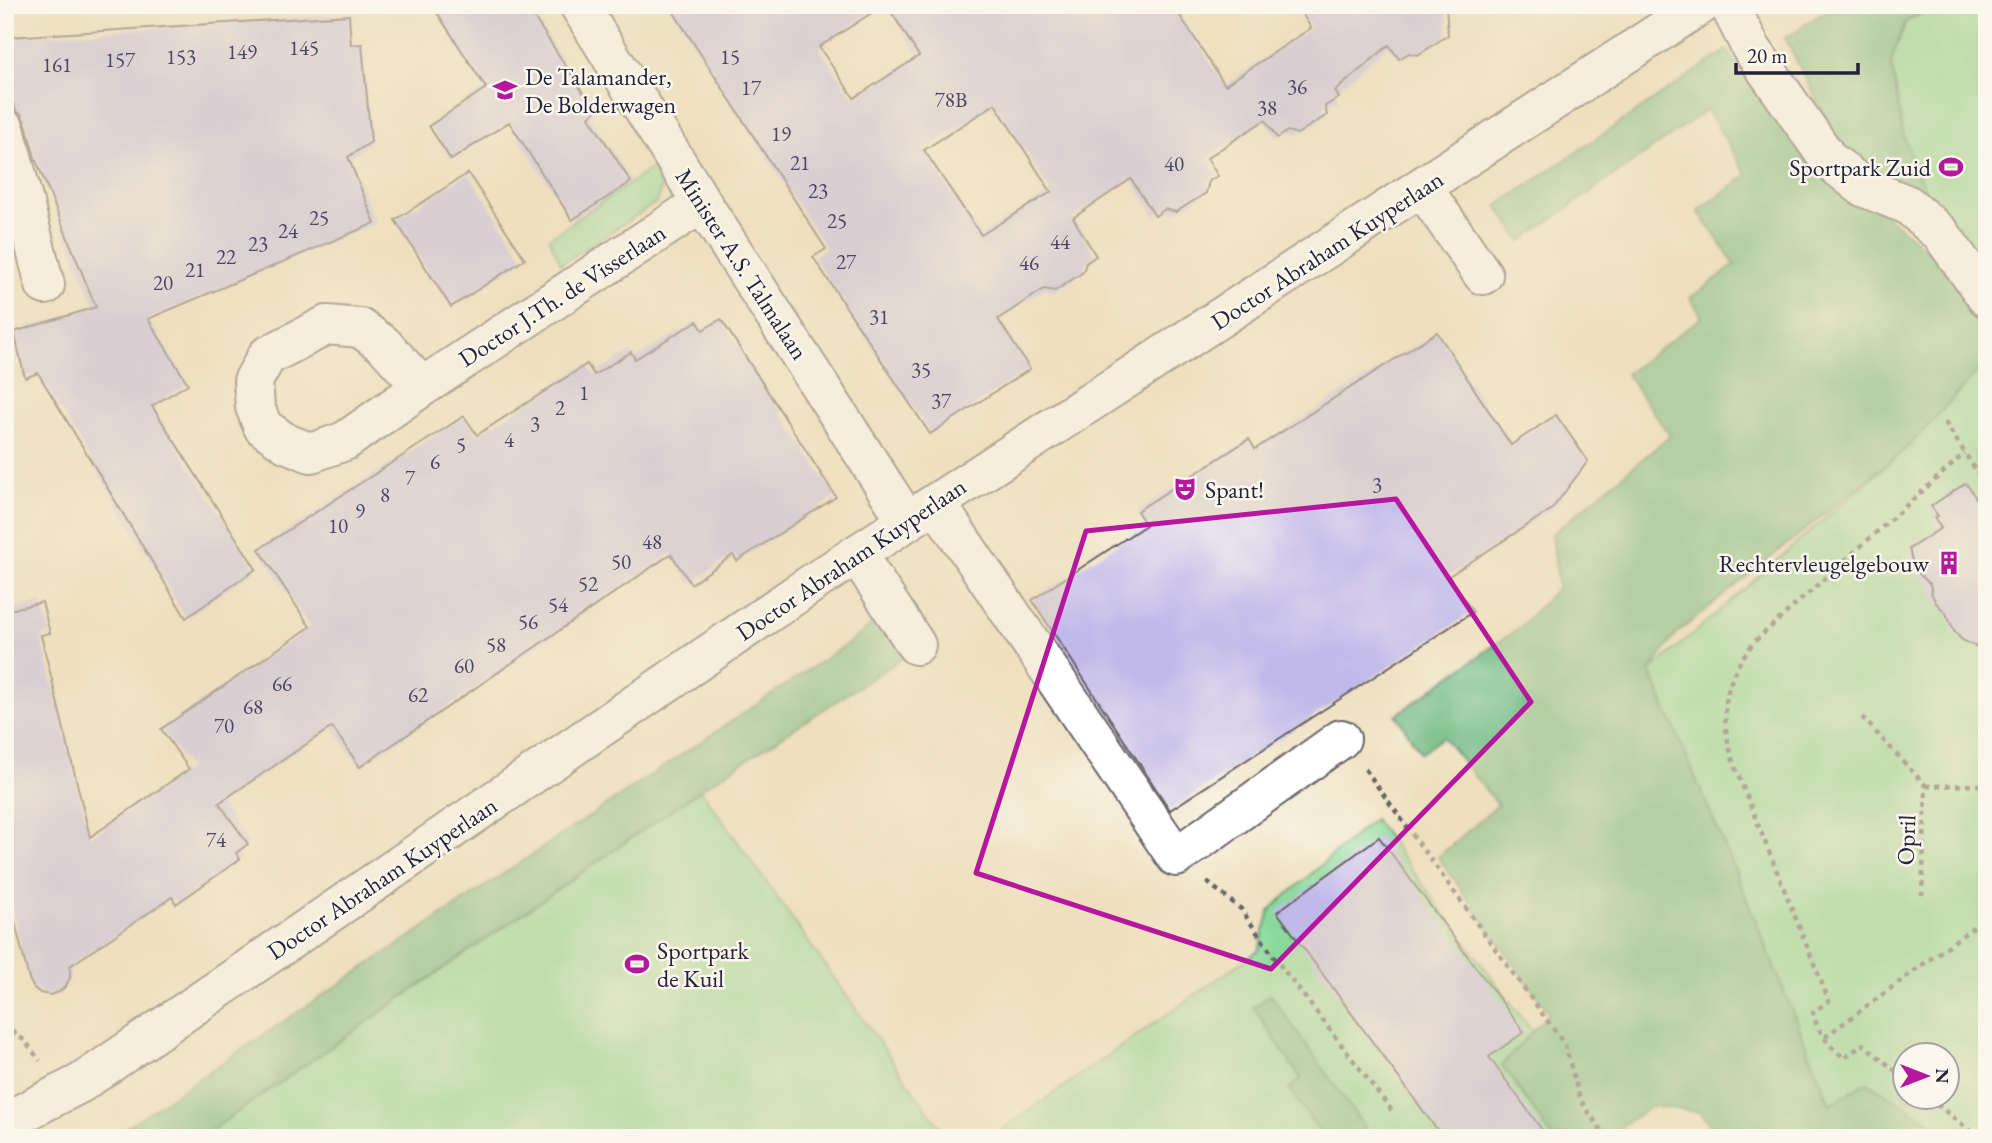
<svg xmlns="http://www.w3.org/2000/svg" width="1992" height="1143" font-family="'EB Garamond',serif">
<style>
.green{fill:#89da9a;stroke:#567e6a;stroke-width:2;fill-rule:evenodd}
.forest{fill:#6eba82;stroke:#486e5e;stroke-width:2}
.building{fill:#c1b9ea;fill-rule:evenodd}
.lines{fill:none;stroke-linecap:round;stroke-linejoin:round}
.minor-casing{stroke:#696469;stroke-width:42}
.major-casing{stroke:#696469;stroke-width:42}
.path{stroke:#696469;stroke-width:4.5;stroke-dasharray:5 5;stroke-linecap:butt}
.minor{stroke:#fff;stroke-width:38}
.major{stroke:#fff;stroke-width:38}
.marked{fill:none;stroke:#b5179e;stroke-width:5;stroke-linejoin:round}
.labels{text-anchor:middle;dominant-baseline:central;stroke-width:5;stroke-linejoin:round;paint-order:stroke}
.number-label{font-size:21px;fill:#4a4867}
.poi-label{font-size:24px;fill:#22223b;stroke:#fbf7ec;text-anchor:start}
.street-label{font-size:24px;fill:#22223b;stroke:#fbf7ec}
</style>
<rect width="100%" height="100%" fill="#fbf7ec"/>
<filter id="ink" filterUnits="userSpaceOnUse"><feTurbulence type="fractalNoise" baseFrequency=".0143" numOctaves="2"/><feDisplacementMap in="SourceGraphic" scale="14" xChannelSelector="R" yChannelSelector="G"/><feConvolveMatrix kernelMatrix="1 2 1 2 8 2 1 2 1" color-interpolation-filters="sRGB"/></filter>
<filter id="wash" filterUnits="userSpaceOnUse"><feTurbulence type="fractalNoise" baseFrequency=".00686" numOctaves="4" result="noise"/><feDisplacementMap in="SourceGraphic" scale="28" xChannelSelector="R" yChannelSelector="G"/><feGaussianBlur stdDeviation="1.57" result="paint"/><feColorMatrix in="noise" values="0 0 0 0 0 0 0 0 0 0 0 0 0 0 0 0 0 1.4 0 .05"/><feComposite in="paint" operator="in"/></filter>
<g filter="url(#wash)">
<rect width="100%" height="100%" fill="#eee0be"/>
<g class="green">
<path d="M1938 5H1987V275L1928 200 1903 134 1891 61 1906 21Z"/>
<path d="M654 167 661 189 657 202 561 264 549 238Z"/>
<path d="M1987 361V395L1980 443 1987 457V1138H1955L1830 1104 1736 873 1650 671 1911 444ZM1904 1056H1946V1098H1904Z"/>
<path d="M701 790 947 1138H200Z"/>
<path d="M1374 819 1540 1042 1566 1138H990L1259 950 1270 910Z"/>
</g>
<g class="forest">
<path d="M1835 5H1938L1906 21 1891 61 1903 134 1928 200 1871 171 1839 144 1785 38Z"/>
<path d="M1727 50 1815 172 1887 216 1934 256 1971 303 1987 343V361L1911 444 1676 634 1650 671 1736 873 1830 1104 1867 1082 1955 1138H1738L1718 1134 1699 1112 1651 1106 1605 1138H1553L1502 1065 1549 1013 1438 857 1498 805 1443 737 1421 753 1396 715 1520 627 1558 587 1552 534 1670 436 1626 374 1702 317 1690 298 1735 265 1698 211 1747 175 1707 110 1521 241 1497 206Z"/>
<path d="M889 612 915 650 701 789 200 1138H110L854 639Z"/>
<path d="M1271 995 1372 1138H1324L1289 1089 1301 1079 1253 1007Z"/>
</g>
<g id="blocks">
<g class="building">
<path d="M432 5H516L524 18 532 14 595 111 589 117 631 182 572 220 509 122 451 160 429 126 486 88Z"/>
<path d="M669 5H884L819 47 854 98 919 56 887 5H1173L1225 85 1311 28 1297 5H1446L1448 35 1418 55 1409 53 1399 59 1389 45 1335 91 1339 98 1325 106 1327 115 1297 134 1288 131 1277 138 1265 120 1207 158 1218 176 1209 181 1206 193 1176 212 1165 209 1155 216 1131 179 1073 218 1096 256 1086 263 1083 272 1055 291 1044 289 998 319 1030 369 930 434 813 257 826 249ZM995 104 1051 192 981 235 924 150Z"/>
<path d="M349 15 351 45 362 44 371 142 348 157 375 223 148 319 188 384 152 406 256 569 186 618 38 373 25 378 14 332 96 307 35 158 26 124 21 114 16 111 7 89 13 88 10 37Z"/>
<path d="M468 173 525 259 451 307 395 220Z"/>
<path d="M721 319 836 497 737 561 733 555 691 584 671 554 360 767 332 727 219 803 248 844 236 853 240 859 176 904 172 897 70 966V978L66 986 59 992 50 995 40 993 33 987 29 979 5 883V611L42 602 50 633 41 635 90 837 189 769 161 729 310 627 259 549 464 416 477 435 587 364 594 375 631 352 635 359 697 321 703 330Z"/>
<path d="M1437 332 1511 445 1556 415 1588 461 1552 509 1449 576 1473 612 1170 810 1032 600 1146 525 1137 511 1249 439 1255 449Z"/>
<path d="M1966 483 1987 515V652L1962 640 1954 631 1946 613 1936 603 1932 595 1930 584 1914 569 1909 549 1941 528 1934 518 1938 516 1931 506Z"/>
<path d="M1379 837 1524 1032 1489 1057 1548 1138H1443L1277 912Z"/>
</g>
</g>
</g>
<g filter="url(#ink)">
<use href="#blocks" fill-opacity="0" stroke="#696469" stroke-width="2"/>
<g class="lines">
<g class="minor-casing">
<g id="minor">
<path d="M579 5 702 203 907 521"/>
<path d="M1729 5 1751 48 1829 160 1863 187 1908 205 1941 234 1987 298"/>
<path d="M5 129 45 285"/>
<path d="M1422 187 1483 275"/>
<path d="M422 387 384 345 360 328 327 325 267 356 253 381 255 407 263 427 286 443 311 453 345 441 422 387 702 203"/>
<path d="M936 503 1176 857 1341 739"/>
<path d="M857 554 916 645"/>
<path d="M7 1121 81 1083 814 582 1701 5"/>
</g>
</g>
<g class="major-casing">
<path id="major" d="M5 1116 9 1138"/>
</g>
<g class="path">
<path d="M1945 422 1987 488"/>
<path d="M1862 717 1926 786 1922 895"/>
<path d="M1365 769 1565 1045 1580 1099 1606 1138"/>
<path d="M1926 786 1987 785"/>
<path d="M1207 882 1241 909 1274 957 1393 1112"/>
<path d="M5 1024 26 1042 40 1061"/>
<path d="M1825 1037 1987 917"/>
<path d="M1904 1078 1863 1044 1845 1058C1830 1048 1816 1030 1813 1012L1829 1001 1735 767C1719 718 1721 682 1755 641L1965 453"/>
<path d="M1929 1098 1979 1138"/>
</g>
<use href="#minor" class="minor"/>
<use href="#major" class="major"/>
</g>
</g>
<path d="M0 0H1992V1143H0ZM1396 499 1531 702 1271 969 976 873 1086 531Z" fill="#eee0be" fill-opacity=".55" fill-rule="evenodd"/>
<path class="marked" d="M1396 499 1531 702 1271 969 976 873 1086 531Z"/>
<defs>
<g id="school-bare" transform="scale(1.89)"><path d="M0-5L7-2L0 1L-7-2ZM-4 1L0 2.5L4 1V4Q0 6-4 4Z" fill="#b5179e" stroke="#fbf7ec" stroke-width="2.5" paint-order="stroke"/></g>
<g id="stadium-bare" transform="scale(1.89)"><path d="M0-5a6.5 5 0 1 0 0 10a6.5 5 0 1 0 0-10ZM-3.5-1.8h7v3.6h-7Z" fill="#b5179e" stroke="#fbf7ec" stroke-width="2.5" paint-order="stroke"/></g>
<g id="theatre-bare" transform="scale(1.89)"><path d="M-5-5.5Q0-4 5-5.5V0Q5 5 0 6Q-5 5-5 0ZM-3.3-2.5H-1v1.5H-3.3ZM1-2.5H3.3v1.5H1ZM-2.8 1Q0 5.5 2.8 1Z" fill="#b5179e" stroke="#fbf7ec" stroke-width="2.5" paint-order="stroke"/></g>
<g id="building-bare" transform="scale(1.89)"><path d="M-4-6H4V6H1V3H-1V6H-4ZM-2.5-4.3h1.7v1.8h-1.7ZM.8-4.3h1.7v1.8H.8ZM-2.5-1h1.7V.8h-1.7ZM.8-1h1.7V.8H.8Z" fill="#b5179e" stroke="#fbf7ec" stroke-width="2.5" paint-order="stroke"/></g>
</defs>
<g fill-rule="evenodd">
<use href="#school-bare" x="505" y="90"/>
<use href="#stadium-bare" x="1951" y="167"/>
<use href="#theatre-bare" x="1185" y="489"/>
<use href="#building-bare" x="1949" y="563"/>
<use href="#stadium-bare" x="637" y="964"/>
</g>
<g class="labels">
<g class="number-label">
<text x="304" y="47">145</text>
<text x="242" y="51">149</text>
<text x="181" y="56">153</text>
<text x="730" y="56">15</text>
<text x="120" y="59">157</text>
<text x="57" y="64">161</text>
<text x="1297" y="86">36</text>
<text x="751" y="87">17</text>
<text x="951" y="99">78B</text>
<text x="1267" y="107">38</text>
<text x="781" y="133">19</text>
<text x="800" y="162">21</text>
<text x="1174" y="163">40</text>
<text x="818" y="190">23</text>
<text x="319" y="217">25</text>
<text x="837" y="220">25</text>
<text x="288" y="230">24</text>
<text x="1060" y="241">44</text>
<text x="258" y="243">23</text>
<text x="226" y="256">22</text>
<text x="846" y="261">27</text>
<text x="1029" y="262">46</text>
<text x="195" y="269">21</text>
<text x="163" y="282">20</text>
<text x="879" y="316">31</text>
<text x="921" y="369">35</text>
<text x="584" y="392">1</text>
<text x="941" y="400">37</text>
<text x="560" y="407">2</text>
<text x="535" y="423">3</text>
<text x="509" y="439">4</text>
<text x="461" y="444">5</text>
<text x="435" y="461">6</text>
<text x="410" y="477">7</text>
<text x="1377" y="484">3</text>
<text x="385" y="494">8</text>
<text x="360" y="510">9</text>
<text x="338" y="525">10</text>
<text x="652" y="541">48</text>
<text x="621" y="561">50</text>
<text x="588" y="583">52</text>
<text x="558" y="604">54</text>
<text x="528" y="621">56</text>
<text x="496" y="644">58</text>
<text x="464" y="665">60</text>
<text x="282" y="683">66</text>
<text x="418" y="694">62</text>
<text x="253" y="706">68</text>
<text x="224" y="725">70</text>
<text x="216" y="839">74</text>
</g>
<g class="poi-label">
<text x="525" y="76">De Talamander,<tspan x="525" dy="28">De Bolderwagen</tspan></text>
<text x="1931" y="167" text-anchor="end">Sportpark Zuid</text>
<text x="1205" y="489">Spant!</text>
<text x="1929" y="563" text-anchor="end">Rechtervleugelgebouw</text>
<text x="657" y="950">Sportpark<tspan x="657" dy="28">de Kuil</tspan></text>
</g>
<g class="street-label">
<text transform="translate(1327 250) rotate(-33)">Doctor Abraham Kuyperlaan</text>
<text transform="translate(742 264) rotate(57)">Minister A.S. Talmalaan</text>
<text transform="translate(562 295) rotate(-33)">Doctor J.Th. de Visserlaan</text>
<text transform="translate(851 559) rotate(-34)">Doctor Abraham Kuyperlaan</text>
<text transform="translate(1906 840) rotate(-88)">Opril</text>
<text transform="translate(382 878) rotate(-34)">Doctor Abraham Kuyperlaan</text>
</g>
</g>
<rect width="1992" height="1143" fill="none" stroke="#fbf7ec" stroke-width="28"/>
<g transform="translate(1926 1076) rotate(90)"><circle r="33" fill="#fbf7ec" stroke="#a4a2a5" stroke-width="2"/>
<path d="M0-5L12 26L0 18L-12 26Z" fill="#b5179e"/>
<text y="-10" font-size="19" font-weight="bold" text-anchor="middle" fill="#22223b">N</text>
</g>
<path d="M1736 63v10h122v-10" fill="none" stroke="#22223b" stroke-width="3.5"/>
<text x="1747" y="63" font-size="21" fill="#22223b" stroke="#fbf7ec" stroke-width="5" paint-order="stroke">20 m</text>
</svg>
